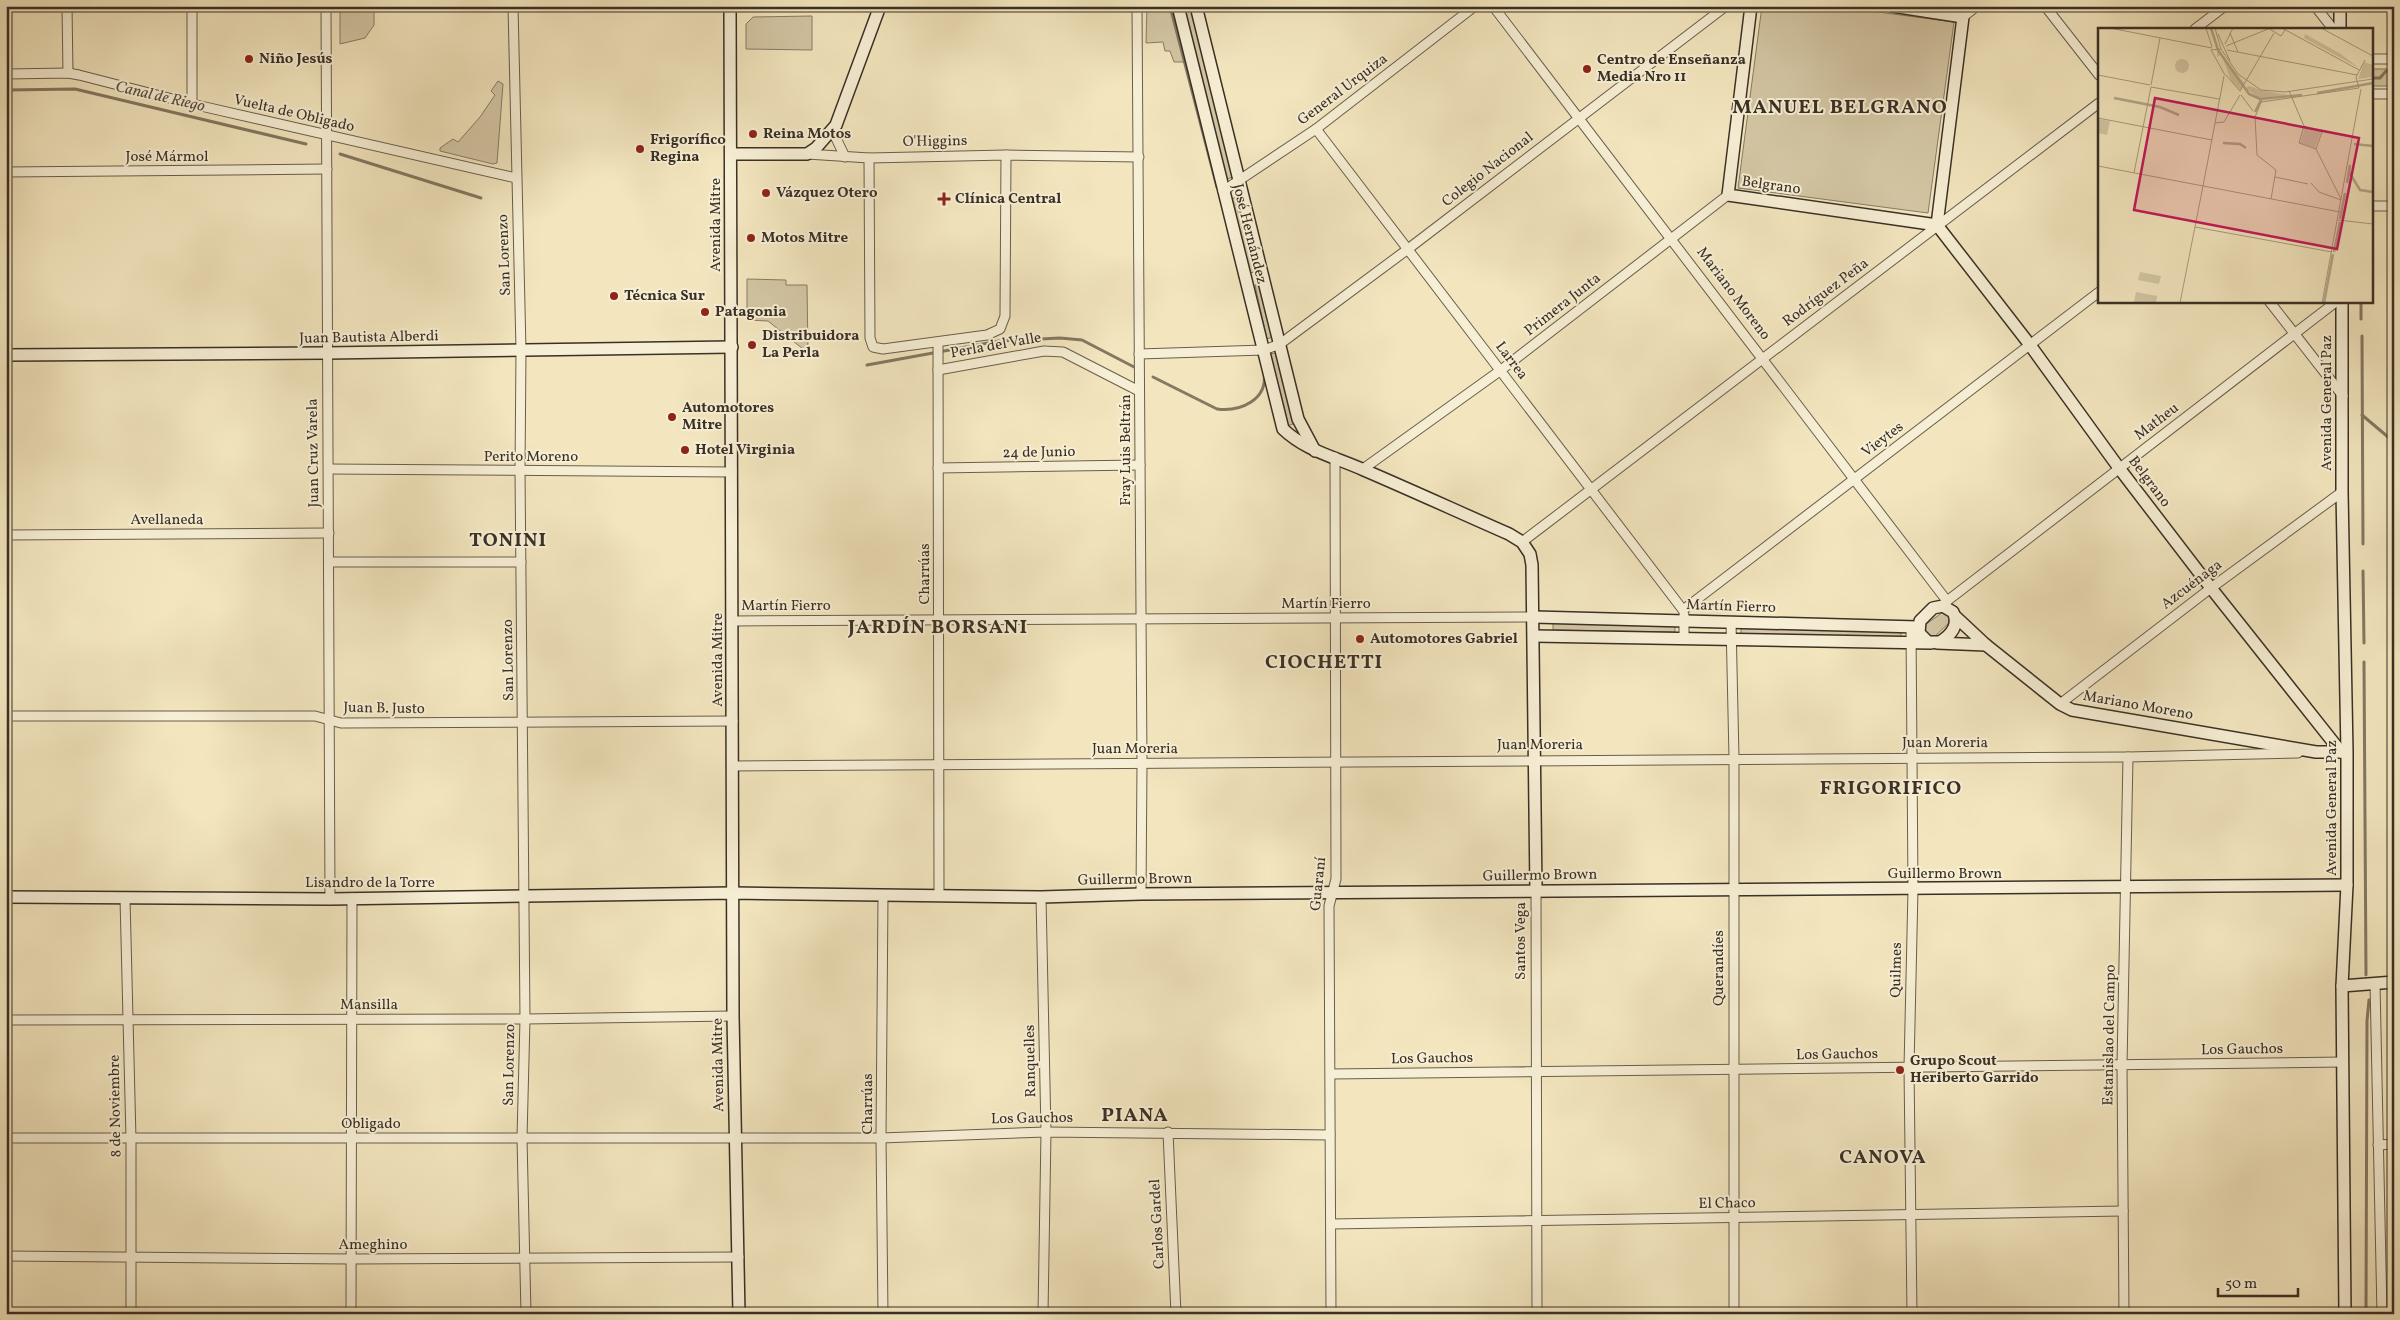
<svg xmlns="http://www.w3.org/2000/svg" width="2400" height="1320" font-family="Vollkorn,serif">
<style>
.green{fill:#d4c7a5;stroke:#877c65}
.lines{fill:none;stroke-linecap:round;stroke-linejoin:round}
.stream{stroke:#837862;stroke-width:3}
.street-casing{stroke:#685e4c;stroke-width:11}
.secondary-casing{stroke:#3a3025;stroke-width:14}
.street{stroke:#f7efd5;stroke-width:9}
.secondary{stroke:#f7efd5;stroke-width:11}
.poi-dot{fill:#8f2418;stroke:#f7efd5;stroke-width:2}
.labels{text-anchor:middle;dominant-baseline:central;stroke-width:4;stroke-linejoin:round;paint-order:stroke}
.poi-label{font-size:15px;font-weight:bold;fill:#3a3025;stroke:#f7efd5;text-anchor:start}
.street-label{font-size:15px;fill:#3a3025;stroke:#f7efd5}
.water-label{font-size:16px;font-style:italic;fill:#584e3e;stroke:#f7efd5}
.district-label{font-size:20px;font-weight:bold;letter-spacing:1px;fill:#3a3025;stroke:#f7efd5}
.inset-river{fill:none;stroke:#b4a88b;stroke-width:2.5}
.inset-road{fill:none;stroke:#a99d81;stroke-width:1}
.view{fill:#c2185b;fill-opacity:0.15;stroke:#c2185b;stroke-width:2.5}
.inset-edge{fill:none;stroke:#3a3025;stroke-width:2.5}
</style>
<rect width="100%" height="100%" fill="#f3e6bf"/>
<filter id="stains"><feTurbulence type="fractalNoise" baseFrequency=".004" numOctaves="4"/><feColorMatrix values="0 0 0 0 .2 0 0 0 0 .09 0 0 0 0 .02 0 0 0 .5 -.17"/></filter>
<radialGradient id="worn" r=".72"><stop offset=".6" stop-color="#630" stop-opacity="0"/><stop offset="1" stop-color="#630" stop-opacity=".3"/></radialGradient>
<g class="green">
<path d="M340 6H374V25L365 38 340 44Z"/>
<path d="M1147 6H1171L1184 62H1174L1170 51H1165L1163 42 1146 43Z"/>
<path d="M1182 6H1191L1233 177 1227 179Z"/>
<path d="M1762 6H1832L1954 22 1928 213 1738 188Z"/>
<path d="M812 16V50L746 49V24L753 17Z"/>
<rect x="2371" y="69" width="23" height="17"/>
<path d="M498 81 503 84 497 163 493 164 440 151V148L453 139 458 142 480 117 495 95 491 91Z"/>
<path d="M1237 197 1255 272 1249 273 1231 199Z"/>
<path d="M747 279 786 280V285H807L808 353 768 321 747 320Z"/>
<path d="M1261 283 1273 337 1267 339 1255 285Z"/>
<path d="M1276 353 1293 424 1287 426 1269 354Z"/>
<path d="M1943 612 1949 613 1950 622 1934 637 1924 635 1925 625Z"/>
<path d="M1553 623 1675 625V632L1553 630Z"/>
<path d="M1741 626 1901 630V637L1741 634Z"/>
</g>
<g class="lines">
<g class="stream">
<path d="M1170 6 1217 187"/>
<path d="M2371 78H2380L2386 71H2394"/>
<path d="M6 90 75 89 306 144"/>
<path d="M340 154 481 198"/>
<path d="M2361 301V319"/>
<path d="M2362 336 2363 544"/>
<path d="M867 365 999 341 1060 338 1082 340 1136 368"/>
<path d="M1153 377 1217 409C1240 412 1268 400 1264 373"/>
<path d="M2362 415 2394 442"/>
<path d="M2363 571 2364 643"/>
<path d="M2364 662 2366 975"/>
<path d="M2366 1314 2367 1021 2369 1000"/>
</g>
<g class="street-casing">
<g id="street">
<path d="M67 6 68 73"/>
<path d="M326 6 330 899"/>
<path d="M513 6 521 350 520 471 525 1019 522 1138 526 1314"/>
<path d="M1137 6 1142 764 1141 894"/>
<path d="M1493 6 1947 601"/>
<path d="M2045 6 2099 75"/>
<path d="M2315 6 2333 29"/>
<path d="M1963 17 1977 6"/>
<path d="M2195 29 2225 6"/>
<path d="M2371 59H2394"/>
<path d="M6 74 68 73 79 75 192 104 516 178"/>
<path d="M2371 94H2394"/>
<path d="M192 104V6"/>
<path d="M836 125 835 136 845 157"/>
<path d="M1316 129 1683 610"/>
<path d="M807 154 869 158 1006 155 1139 157"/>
<path d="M869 158 870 338 873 347 883 349 987 335 1000 329 1005 316 1006 155"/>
<path d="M6 172 327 169"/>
<path d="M1223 191 1316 129 1475 6"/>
<path d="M2371 206H2394"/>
<path d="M2269 301 2343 396"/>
<path d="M938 343 939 895"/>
<path d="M1139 354 1264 350 1280 344 1408 249 1726 6"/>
<path d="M938 370 1044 351 1063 352 1139 391"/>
<path d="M938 468 1140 465"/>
<path d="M329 469 732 472"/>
<path d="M1363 469 1501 370 1728 195"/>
<path d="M6 535 329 533"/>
<path d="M1522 542 2099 103"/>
<path d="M329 562H521"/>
<path d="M1947 601 2337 301"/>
<path d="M1683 610 2099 292"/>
<path d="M1684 615V638"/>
<path d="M733 621 1534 617"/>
<path d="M1731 622 1734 758V1314"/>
<path d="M1911 627 1913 889 1909 1068 1912 1314"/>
<path d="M2060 704 2211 588 2342 492"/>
<path d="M6 716H315L341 723 733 721"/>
<path d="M733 766 2128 757 2298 753"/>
<path d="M1536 891 1537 1314"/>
<path d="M1041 897 1046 1132 1043 1314"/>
<path d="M125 898 131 1139V1314"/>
<path d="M2375 984 2382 1314"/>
<path d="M6 1020 525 1019 733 1016"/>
<path d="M1331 1074 2343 1062"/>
<path d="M1168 1132 1176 1314"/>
<path d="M6 1138H881L1046 1132 1330 1135"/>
<path d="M2378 1145 2394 1144"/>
<path d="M1331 1224 2123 1211"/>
<path d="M6 1256 351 1259 739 1257"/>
<path d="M351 1314 352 898"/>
<path d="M883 1314 881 1138 883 895"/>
<path d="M1331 1314 1329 906 1336 879 1335 457"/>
<path d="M2124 1314 2122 1066 2128 757"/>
</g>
</g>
<g class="secondary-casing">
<g id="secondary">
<path d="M730 6 733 1016 739 1314"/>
<path d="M1178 6 1283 429C1306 451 1335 457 1364 470 1413 491 1461 513 1509 534L1522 542 1530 554 1532 565 1536 891"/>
<path d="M1196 6 1298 419 1315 451"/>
<path d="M1751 6 1728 195 1937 225 2030 345 2119 468 2211 588 2341 752"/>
<path d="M1892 6 1963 17 1937 225"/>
<path d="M2340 6V29"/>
<path d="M731 154H807L816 148 836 125 880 6"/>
<path d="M2342 301V492L2347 752V885L2342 986 2345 1314"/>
<path d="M6 355 327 353 732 347"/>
<path d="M1943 606 1953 612C1960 625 1951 635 1940 642H1928L1919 633 1920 621 1933 608Z"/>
<path d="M1534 617 1918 627"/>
<path d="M1956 617 1986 645 2060 704 2072 710 2316 752H2345"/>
<path d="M1534 636 1931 643"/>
<path d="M1937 643 1986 645"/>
<path d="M6 897 330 899 733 893 1041 897 1141 894 2347 885"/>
<path d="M2342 986 2394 982"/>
</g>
</g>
<use href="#street" class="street"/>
<use href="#secondary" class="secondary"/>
</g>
<g class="poi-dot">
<circle cx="249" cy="59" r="5"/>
<circle cx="1587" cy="69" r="5"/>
<circle cx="753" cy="134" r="5"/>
<circle cx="640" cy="149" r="5"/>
<circle cx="766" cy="193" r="5"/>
<path d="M941.5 191.5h5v5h5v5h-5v5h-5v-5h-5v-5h5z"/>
<circle cx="751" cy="238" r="5"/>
<circle cx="614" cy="296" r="5"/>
<circle cx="705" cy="312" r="5"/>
<circle cx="752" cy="345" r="5"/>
<circle cx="672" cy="417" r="5"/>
<circle cx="685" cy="450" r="5"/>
<circle cx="1360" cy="639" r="5"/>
<circle cx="1900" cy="1070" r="5"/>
</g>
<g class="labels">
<g class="poi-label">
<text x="259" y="59">Niño Jesús</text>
<text x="1597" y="60">Centro de Enseñanza<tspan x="1597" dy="17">Media Nro 11</tspan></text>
<text x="763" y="134">Reina Motos</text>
<text x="650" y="140">Frigorífico<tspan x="650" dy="17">Regina</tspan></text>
<text x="776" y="193">Vázquez Otero</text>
<text x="955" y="199">Clínica Central</text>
<text x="761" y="238">Motos Mitre</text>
<text x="624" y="296">Técnica Sur</text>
<text x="715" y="312">Patagonia</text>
<text x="762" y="336">Distribuidora<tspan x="762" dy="17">La Perla</tspan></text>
<text x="682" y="408">Automotores<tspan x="682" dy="17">Mitre</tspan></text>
<text x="695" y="450">Hotel Virginia</text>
<text x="1370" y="639">Automotores Gabriel</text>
<text x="1910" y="1061">Grupo Scout<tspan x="1910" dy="17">Heriberto Garrido</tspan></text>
</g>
<g class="street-label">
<text transform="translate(1343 90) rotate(-37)">General Urquiza</text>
<text transform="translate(294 114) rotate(13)">Vuelta de Obligado</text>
<text transform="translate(935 142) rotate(-1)">O'Higgins</text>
<text x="167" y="157">José Mármol</text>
<text transform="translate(1488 170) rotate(-38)">Colegio Nacional</text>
<text transform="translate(1771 186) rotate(8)">Belgrano</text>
<text transform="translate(716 225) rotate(-90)">Avenida Mitre</text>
<text transform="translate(1249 234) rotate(76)">José Hernández</text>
<text transform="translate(505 255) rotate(-92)">San Lorenzo</text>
<text transform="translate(1826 293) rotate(-37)">Rodríguez Peña</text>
<text transform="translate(1733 294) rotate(53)">Mariano Moreno</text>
<text transform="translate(1563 305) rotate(-38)">Primera Junta</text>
<text transform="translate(369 338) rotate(-1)">Juan Bautista Alberdi</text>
<text transform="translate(996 346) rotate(-10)">Perla del Valle</text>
<text transform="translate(1511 361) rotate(53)">Larrea</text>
<text transform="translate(2327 403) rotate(-90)">Avenida General Paz</text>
<text transform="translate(2157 422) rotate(-37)">Matheu</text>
<text transform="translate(1883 440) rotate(-37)">Vieytes</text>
<text transform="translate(1126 450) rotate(-90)">Fray Luis Beltrán</text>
<text transform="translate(314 453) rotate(-91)">Juan Cruz Varela</text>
<text transform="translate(1039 453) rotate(-1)">24 de Junio</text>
<text x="531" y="457">Perito Moreno</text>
<text transform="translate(2149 482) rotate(53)">Belgrano</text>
<text x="167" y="520">Avellaneda</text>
<text transform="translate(925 574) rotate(-90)">Charrúas</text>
<text transform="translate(2192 585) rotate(-37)">Azcuénaga</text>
<text x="1326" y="604">Martín Fierro</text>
<text x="786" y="606">Martín Fierro</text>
<text transform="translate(1731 607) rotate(2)">Martín Fierro</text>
<text transform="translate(509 660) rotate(-91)">San Lorenzo</text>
<text transform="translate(718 660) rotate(-90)">Avenida Mitre</text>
<text transform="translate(2138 706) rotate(10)">Mariano Moreno</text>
<text transform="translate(384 709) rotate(1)">Juan B. Justo</text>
<text x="1945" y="743">Juan Moreria</text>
<text x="1540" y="745">Juan Moreria</text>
<text x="1135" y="749">Juan Moreria</text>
<text transform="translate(2332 808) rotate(-90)">Avenida General Paz</text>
<text x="1945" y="874">Guillermo Brown</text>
<text transform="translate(1540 876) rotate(-1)">Guillermo Brown</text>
<text transform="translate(1135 880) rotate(-1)">Guillermo Brown</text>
<text x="370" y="883">Lisandro de la Torre</text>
<text transform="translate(1319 884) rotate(-84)">Guaraní</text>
<text transform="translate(1521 941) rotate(-90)">Santos Vega</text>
<text transform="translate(1719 968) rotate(-90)">Querandíes</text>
<text transform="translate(1897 970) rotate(-89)">Quilmes</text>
<text x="369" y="1005">Mansilla</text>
<text transform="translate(2110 1035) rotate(-89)">Estanislao del Campo</text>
<text transform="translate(2242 1050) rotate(-1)">Los Gauchos</text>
<text transform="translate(1837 1055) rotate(-1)">Los Gauchos</text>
<text transform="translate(1432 1059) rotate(-1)">Los Gauchos</text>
<text transform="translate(1031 1061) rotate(-91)">Ranquelles</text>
<text transform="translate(510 1065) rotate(-89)">San Lorenzo</text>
<text transform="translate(719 1065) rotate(-91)">Avenida Mitre</text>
<text transform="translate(868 1104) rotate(-90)">Charrúas</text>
<text transform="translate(116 1106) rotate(-91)">8 de Noviembre</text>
<text transform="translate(1032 1119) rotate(-1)">Los Gauchos</text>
<text x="371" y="1124">Obligado</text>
<text transform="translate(1727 1204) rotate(-1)">El Chaco</text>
<text transform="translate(1158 1224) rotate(-93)">Carlos Gardel</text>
<text x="373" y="1245">Ameghino</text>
</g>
<g class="water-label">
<text transform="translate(160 97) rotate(13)">Canal de Riego</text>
</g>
<g class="district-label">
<text x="1840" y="108">MANUEL BELGRANO</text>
<text x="508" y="541">TONINI</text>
<text x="938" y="628">JARDÍN BORSANI</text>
<text x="1324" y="663">CIOCHETTI</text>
<text x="1891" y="789">FRIGORIFICO</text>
<text x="1135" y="1116">PIANA</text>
<text x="1883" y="1158">CANOVA</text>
</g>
</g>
<g transform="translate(2098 28)">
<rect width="275" height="275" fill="#f3e6bf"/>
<path d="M207 6 243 26 261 40 206 10ZM119 21 146 55 145 58 131 39 145 59 142 62 133 52 125 31 122 27 119 29ZM77 38a7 7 0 1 1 14 0a7 7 0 1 1-14 0ZM266 34 275 37V49L260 51ZM151 58 166 63 191 67 161 70 147 60ZM0 91 12 93 9 107 0 105ZM207 99 223 104 217 120 202 115ZM42 244 63 248 61 256 40 252ZM38 264 59 268 58 275 36 274Z" fill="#d4c7a5"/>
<path class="inset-river" d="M113 0 120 22 151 66 162 71 204 67M219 65 275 55M16 70 62 79 81 87M157 84 164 70M125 115 142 116 148 120M256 116 275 118M251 144 262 162 275 164M249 155 252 137M242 191 247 165M236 224 242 194M226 275 235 226"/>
<path class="inset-road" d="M12 0 114 20M108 0 114 19M117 0 123 21 140 46 163 62 187 64 275 51M170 0 183 8 187 2M184 0 261 42M223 0 275 28M132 5 140 24M120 6 132 33M127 16 135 0M128 18 170 1M123 21 113 22 127 47M129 22 259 47M0 47 52 57M128 47 142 63M53 57 62 10M53 59 121 71M261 60 258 49 267 32M142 63 176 5M191 63 206 98M143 67 155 83M0 90 114 112M117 95 126 94 142 67M218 121 224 104 206 98 201 115 218 121 243 171M0 138 242 184M36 145 53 59M177 149 210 156M213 155 221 164 243 172M105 158 126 48M173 171 178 142 159 127 157 89 163 74 261 60M240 192 275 196M97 199 234 224M82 275 105 158M224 275 263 61"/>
<path class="view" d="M57 70 261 110 239 221 36 182Z"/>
<rect width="275" height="275" class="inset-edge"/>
</g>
<rect width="2400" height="1320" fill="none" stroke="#f3e6bf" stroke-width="25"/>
<rect x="8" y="8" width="2385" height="1305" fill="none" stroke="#3a3025" stroke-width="2.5"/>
<rect x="12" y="12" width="2375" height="1295" fill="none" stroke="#3a3025"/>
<path d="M2218 1288v8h80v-8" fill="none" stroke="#3a3025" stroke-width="2.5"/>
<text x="2225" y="1288" font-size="15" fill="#3a3025" stroke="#f7efd5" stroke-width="4" paint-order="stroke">50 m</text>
<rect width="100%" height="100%" filter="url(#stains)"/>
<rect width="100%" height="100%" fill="url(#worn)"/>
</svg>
